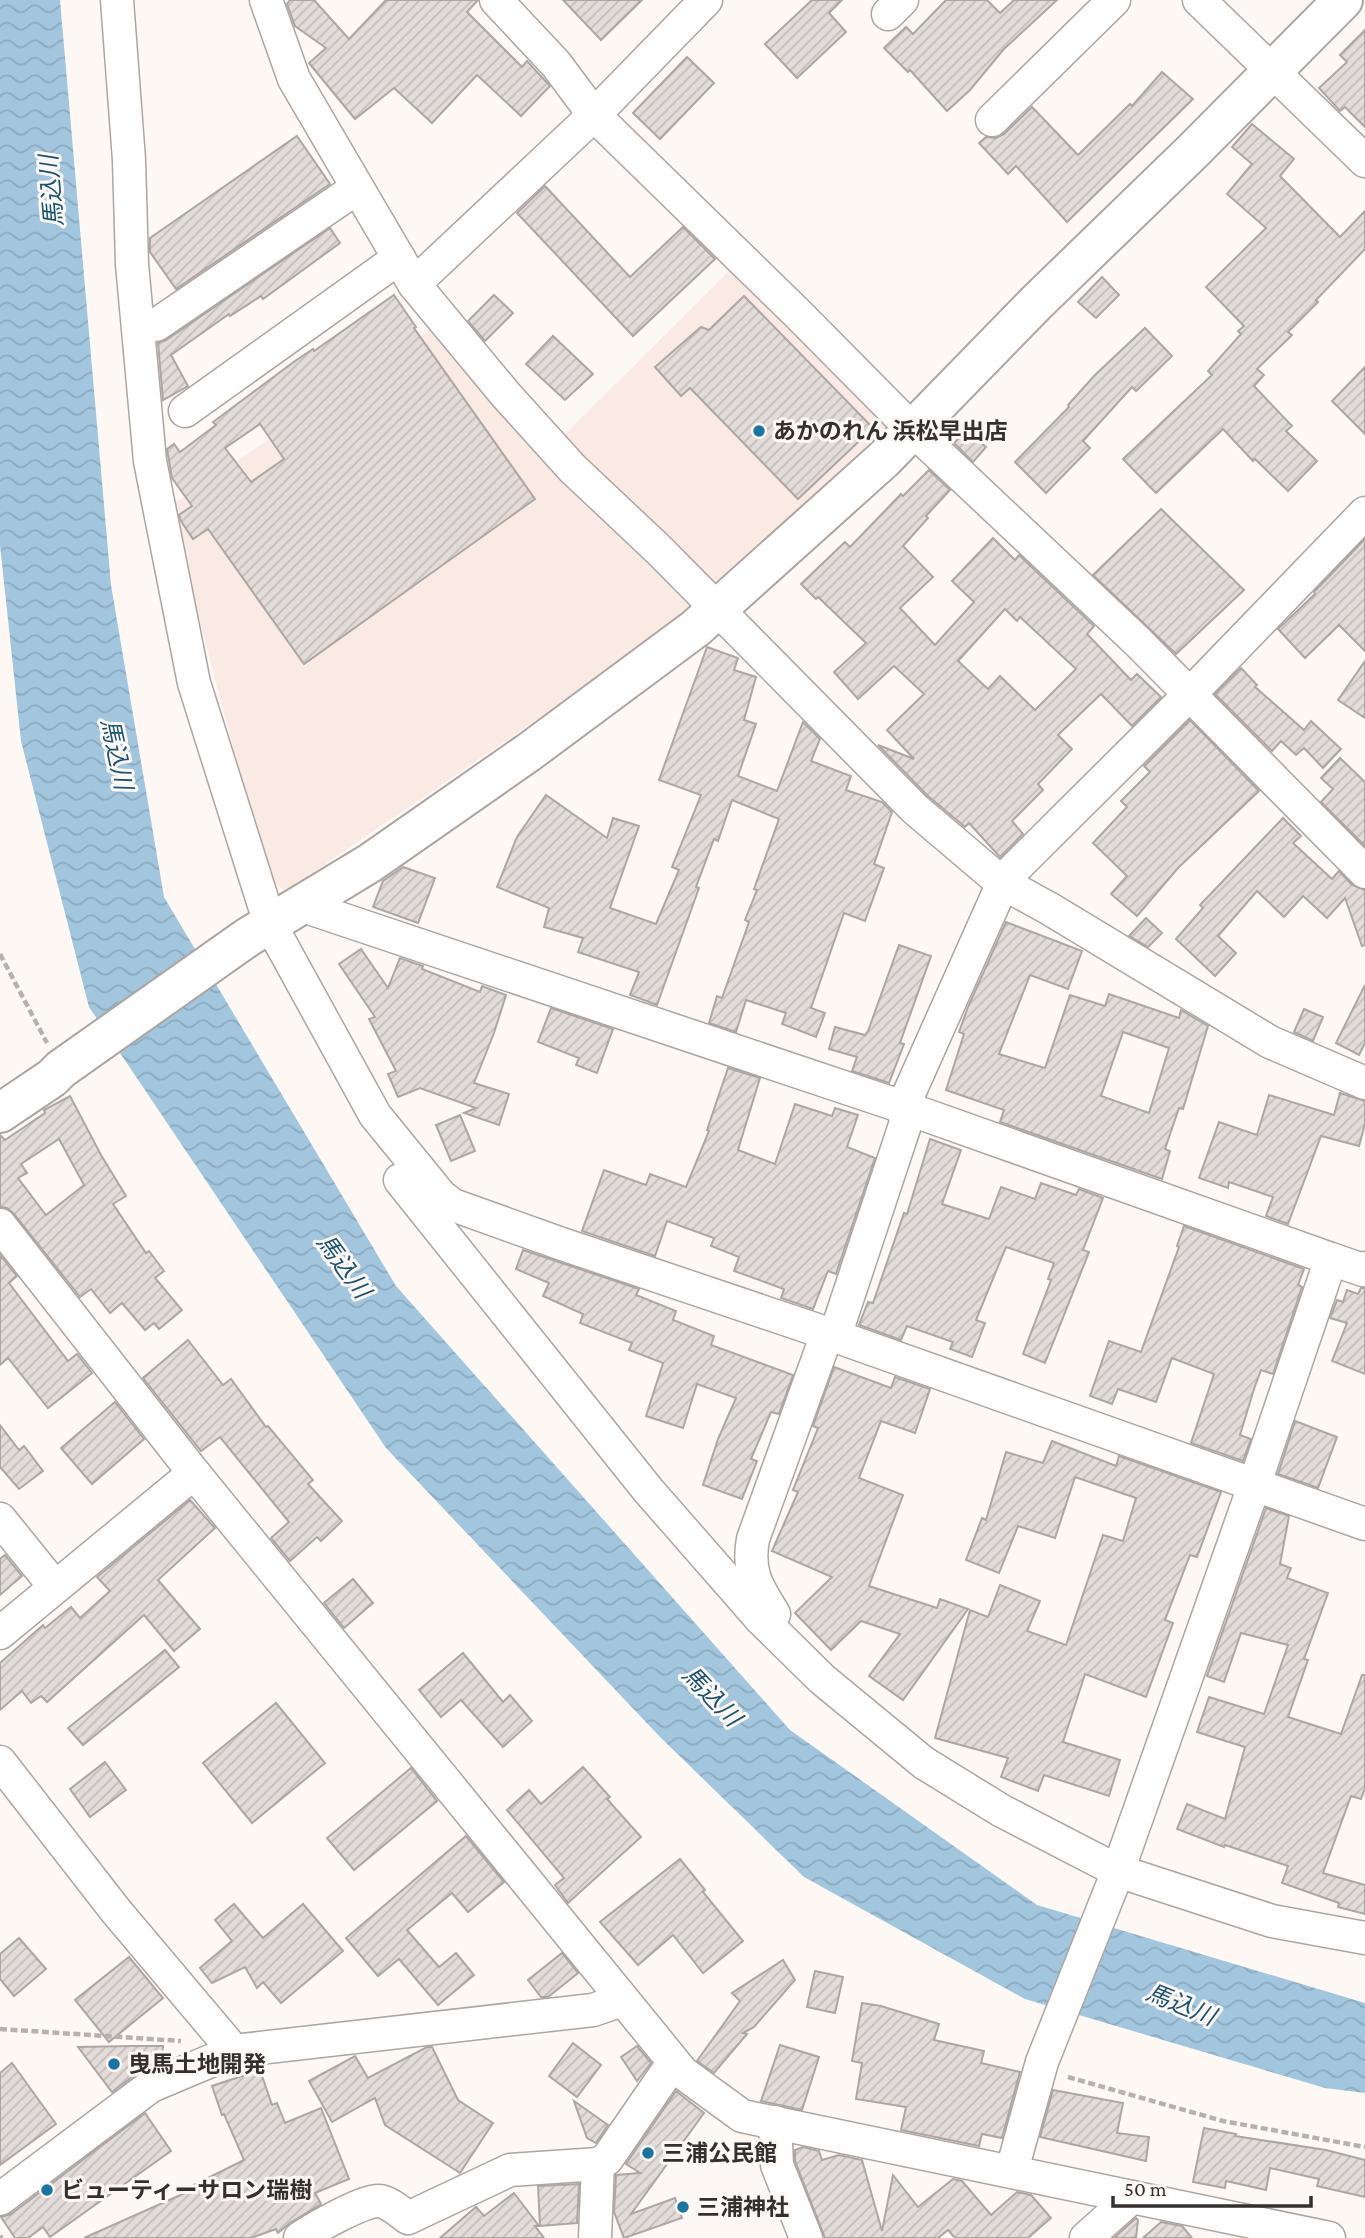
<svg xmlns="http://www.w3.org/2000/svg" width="1365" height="2238" font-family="'Crimson Pro','Noto Sans JP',serif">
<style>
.built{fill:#faeae4}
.water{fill:url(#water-waves)}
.building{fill:url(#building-hatch);stroke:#ada6a3;stroke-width:2;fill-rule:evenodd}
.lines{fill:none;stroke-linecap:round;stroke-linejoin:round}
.street-casing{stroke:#aca5a2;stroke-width:35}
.secondary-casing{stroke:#aca5a2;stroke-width:42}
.path{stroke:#b6b1af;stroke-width:4.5;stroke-dasharray:7 3.5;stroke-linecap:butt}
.street{stroke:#fff;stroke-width:32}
.secondary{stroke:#fff;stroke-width:38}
.poi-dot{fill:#1b74a3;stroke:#fef8f5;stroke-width:2.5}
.labels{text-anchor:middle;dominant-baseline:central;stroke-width:6;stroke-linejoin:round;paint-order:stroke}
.poi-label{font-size:23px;font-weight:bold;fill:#33302f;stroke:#fef8f5;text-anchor:start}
.water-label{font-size:24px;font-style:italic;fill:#175375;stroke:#fef8f5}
</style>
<defs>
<pattern id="water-waves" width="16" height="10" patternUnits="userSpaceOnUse" patternTransform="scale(1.75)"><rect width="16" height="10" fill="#a2c6de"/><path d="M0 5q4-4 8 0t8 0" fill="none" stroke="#8caabf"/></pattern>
<pattern id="building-hatch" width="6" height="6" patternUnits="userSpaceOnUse" patternTransform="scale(1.75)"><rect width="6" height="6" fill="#e3dcd9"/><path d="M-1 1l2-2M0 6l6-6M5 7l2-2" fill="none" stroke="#c3bdbb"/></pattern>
</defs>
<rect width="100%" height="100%" fill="#fef8f5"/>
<g class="built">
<path d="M734 266 895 424 713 593 562 437Z"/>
<path d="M432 329 692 601 693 613 286 891 267 878 170 506Z"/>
</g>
<path class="water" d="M0 0H60L111 585 164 897 396 1286 790 1730 1037 1905 1365 2003V2093L1325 2088 1025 1999 804 1877 661 1738 386 1448 89 1007 21 741 0 545Z"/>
<g class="building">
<path d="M290 0H314L349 39 386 0H478L467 12 522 67 527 61 550 86 521 116 477 75 432 123 394 88 355 119 309 63 326 48 295 26 287 4Z"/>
<path d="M563 0H642L601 40Z"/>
<path d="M812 0H842L829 13 846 32 797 78 765 44Z"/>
<path d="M946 0H987L1000 13 1014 0H1057L1003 50 970 90 947 111 910 70 908 72 884 48 906 27 913 34Z"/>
<path d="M1365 30V127L1345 107 1340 111 1319 88 1347 62 1340 55Z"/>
<path d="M687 57 714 83 660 139 633 113Z"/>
<path d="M1162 72 1193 99 1067 222 1016 166 1008 174 979 143 986 137 996 138 1004 134 1032 107 1078 155 1130 104 1132 106Z"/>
<path d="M1252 124 1294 159 1280 176 1340 237 1365 211V249L1316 300 1318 302 1288 332 1292 335 1257 369 1264 375 1254 386 1292 426 1286 431 1317 461 1288 491 1255 459 1253 461 1223 429 1156 493 1123 459 1212 375 1208 371 1241 334 1238 331 1244 326 1206 287 1266 228 1227 194 1252 164 1232 147Z"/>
<path d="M297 136 330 184 176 289 150 252V238Z"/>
<path d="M545 186 630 277 683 227 715 259 633 336 517 213Z"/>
<path d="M330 228 340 243 263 299 261 296 230 316 229 314 171 355 188 386 163 400 158 343 166 340Z"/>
<path d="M1102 277 1119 295 1096 318 1078 302Z"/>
<path d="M394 295 416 327 414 328 535 499 304 664 208 529 193 539 181 521 179 515 192 506 172 478 167 449 174 444 180 452 216 425 213 422 295 361 313 349 314 351ZM260 424 284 459 251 482 225 448Z"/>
<path d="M494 295 513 313 485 341 468 321Z"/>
<path d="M744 296 873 428 798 499 690 388 681 396 655 367 701 327 709 330Z"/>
<path d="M1145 328 1172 356 1136 391 1132 387 1083 441 1090 448 1046 493 1015 462 1069 407 1068 405 1095 375Z"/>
<path d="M553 336 593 374 565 400 526 364Z"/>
<path d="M1365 367V434L1332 401Z"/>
<path d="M967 430 986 447 973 462 954 443Z"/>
<path d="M929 470 950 490 926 516 928 518 903 546 933 577 900 608 935 645 974 602 952 581 993 538 1015 560 1019 555 1094 626 1087 634 1131 680 1137 674 1161 697 1132 726 1101 694 1058 735 1072 749 1038 784 1043 790 1012 821 1023 834 1000 857 969 823 965 827 928 796 878 745 914 759 887 730 924 694 894 666 858 699 834 672 866 643 818 597 816 599 801 584 845 542 850 547 901 494 903 496ZM1005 609 1017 621 1020 617 1076 669 1035 710 1000 676 988 689 958 661Z"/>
<path d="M1161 509 1244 590 1176 654 1093 575Z"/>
<path d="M1365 539V651L1339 625 1305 658 1278 629 1315 594 1314 592Z"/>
<path d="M707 647 738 658 734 670 756 677 744 720 756 724 738 776 777 791 803 722 820 739 811 761 851 776 846 790 882 802 892 812 874 864 884 868 865 921 844 913 811 1008 825 1013 816 1037 782 1024 786 1013 746 1000 736 1032 709 1023 717 996 722 998 749 922 745 920 757 890 754 889 779 819 732 800 718 841 714 839 696 887 699 888 657 1005 630 995 639 972 578 952 583 938 544 927 549 908 497 887 517 837 546 795 607 838 613 818 639 826 610 908 656 924 679 870 672 867 701 795 659 780Z"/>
<path d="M1365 661V718L1338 700Z"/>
<path d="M1241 668 1257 685 1255 687 1304 730 1311 721 1341 749 1323 768 1304 748 1296 755 1281 741 1272 751 1215 694Z"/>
<path d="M1190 720 1259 791 1178 868 1137 916 1111 894 1127 876 1093 843 1127 807 1121 801 1150 772 1144 766Z"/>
<path d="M1340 758 1365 782V846L1321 802 1333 789 1321 778Z"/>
<path d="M1283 818 1301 836 1293 843 1332 879 1339 871 1352 885 1365 890V945L1362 946 1345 898 1327 918 1303 896 1284 917 1257 891 1218 936 1236 953 1215 976 1176 939 1203 908 1200 905Z"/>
<path d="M403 867 435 878 418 923 373 907 383 881Z"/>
<path d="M1146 918 1162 933 1148 947 1129 936Z"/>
<path d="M1006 922 1082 951 1068 989 1030 975 999 1054 1045 1068 1070 995 1105 1006 1109 994 1179 1018 1181 1010 1208 1026 1183 1109 1179 1108 1165 1149 1170 1151 1162 1179 1000 1122 1004 1110 946 1090 964 1034 959 1032 968 1007ZM1123 1032 1169 1048 1149 1113 1101 1096Z"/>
<path d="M899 945 931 956 900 1043 904 1044 889 1083 852 1071 857 1057 829 1049 835 1027 865 1035 868 1031Z"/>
<path d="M361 949 388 988 400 958 423 966 422 969 480 992 482 986 506 995 494 1033 474 1083 509 1094 499 1125 464 1113 476 1108 420 1088 398 1097 388 1074 396 1071 369 1019 375 1017 339 964Z"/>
<path d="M1365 985V1043L1359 1055 1336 1043Z"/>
<path d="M551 1008 613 1029 597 1073 576 1065 579 1058 538 1042Z"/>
<path d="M1304 1009 1323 1017 1313 1041 1294 1032Z"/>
<path d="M728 1068 760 1078 738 1150 775 1164 795 1104 832 1116 835 1108 858 1115 847 1147 875 1158 836 1274 828 1271 813 1309 781 1298 784 1289 734 1271 739 1257 711 1246 714 1238 667 1221 655 1256 582 1231 604 1170 646 1185 650 1174 686 1187 709 1131 707 1130Z"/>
<path d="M1340 1093 1365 1101V1124L1359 1146 1321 1136 1288 1224 1266 1216 1273 1197 1229 1182 1228 1188 1199 1178 1219 1122 1257 1135 1269 1095 1334 1115Z"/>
<path d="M70 1096 101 1155 126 1196 113 1204 146 1253 149 1251 164 1271 155 1278 182 1310 159 1329 154 1323 145 1330 122 1303 110 1313 91 1289 80 1297 14 1214 7 1208 0 1207V1135L5 1140 45 1113 44 1110ZM59 1139 84 1185 46 1215 18 1178 27 1173 21 1164Z"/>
<path d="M460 1115 475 1151 451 1161 436 1125Z"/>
<path d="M930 1139 961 1150 942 1204 989 1219 1001 1187 1035 1199 1041 1183 1076 1195 1079 1189 1103 1198 1083 1250 1089 1252 1045 1363 1023 1354 1051 1280 1048 1279 1054 1263 1006 1247 976 1320 985 1323 972 1357 950 1349 953 1342 907 1326 901 1340 859 1325 868 1302 873 1303 904 1213 907 1214Z"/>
<path d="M1184 1226 1304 1269 1298 1285 1302 1287 1273 1374 1261 1370 1254 1389 1240 1435 1251 1439 1243 1461 1191 1443 1214 1374 1172 1358 1156 1402 1118 1389 1112 1404 1090 1396 1109 1341 1141 1352 1179 1247 1177 1246Z"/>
<path d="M523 1250 639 1289 636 1295 676 1311 673 1320 714 1336 711 1345 793 1375 779 1414 771 1412 751 1459 757 1461 742 1499 703 1485 718 1439 736 1398 697 1384 683 1428 646 1416 663 1363 629 1350 632 1343 580 1323 583 1314 543 1296 549 1283 516 1269Z"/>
<path d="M0 1255 17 1276 9 1283 68 1361 77 1354 92 1373 48 1408 8 1358 0 1365Z"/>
<path d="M1361 1288H1365V1374L1332 1361 1347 1323 1330 1318 1337 1300 1343 1302 1347 1290 1358 1294Z"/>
<path d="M188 1340 223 1385 231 1379 266 1427 268 1426 313 1480 308 1484 342 1521 321 1541 317 1537 290 1561 271 1538 289 1522 254 1479 220 1437 201 1451 143 1378Z"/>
<path d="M834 1367 891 1388 895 1377 930 1389 915 1433 881 1421 859 1478 903 1495 869 1586 937 1608 940 1599 968 1609 903 1700 869 1676 900 1634 861 1621 831 1650 795 1613 832 1577 772 1551 798 1492 793 1490 818 1428 813 1426Z"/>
<path d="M115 1402 144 1439 92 1484 61 1448Z"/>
<path d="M1295 1421 1337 1437 1318 1488 1278 1474Z"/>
<path d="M0 1425 19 1450 24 1446 43 1471 19 1489 0 1467Z"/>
<path d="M1052 1441 1116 1466 1119 1456 1221 1492 1197 1557 1190 1555 1165 1620 1173 1623 1146 1697 1085 1674 1063 1742 1120 1760 1109 1796 1044 1775 1038 1791 1001 1777 1008 1758 935 1738 970 1610 988 1617 1000 1585 1040 1601 1027 1631 1066 1645 1103 1535 1123 1541 1136 1498 1075 1477 1055 1538 1018 1526 999 1573 966 1560 982 1518 986 1520 1006 1452 1043 1463Z"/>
<path d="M190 1500 215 1528 158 1580 200 1629 174 1651 144 1615 47 1702 41 1696 31 1703 22 1691 0 1710V1663L43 1625 45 1628 71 1607 80 1618 110 1591 97 1577Z"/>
<path d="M1266 1508 1289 1516 1280 1564 1291 1568 1287 1578 1328 1593 1304 1659 1308 1660 1288 1717 1341 1734 1362 1675H1365V1788L1361 1799 1351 1796 1323 1873 1365 1885V1914L1338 1907 1339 1903 1282 1883 1288 1866 1225 1845 1224 1847 1177 1829 1187 1804 1225 1819 1245 1747 1197 1732 1209 1697 1264 1714 1288 1645 1241 1633 1224 1682 1207 1676Z"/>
<path d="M5 1555 22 1576 0 1595V1559Z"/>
<path d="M353 1579 373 1603 344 1628 324 1603Z"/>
<path d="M165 1650 179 1667 83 1745 68 1728Z"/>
<path d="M463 1653 503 1702 510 1695 532 1721 503 1747 461 1700 441 1717 419 1690Z"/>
<path d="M276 1703 325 1763 252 1823 203 1763Z"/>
<path d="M105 1762 126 1790 90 1817 70 1789Z"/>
<path d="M583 1767 610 1797 607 1799 641 1837 568 1903 555 1885 564 1878 507 1810 529 1790 541 1804Z"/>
<path d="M411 1768 437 1801 354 1870 327 1838Z"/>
<path d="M466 1836 504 1882 468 1912 452 1893 407 1930 439 1967 456 1953 474 1975 438 2005 399 1959 378 1976 346 1938Z"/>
<path d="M680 1859 705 1890 703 1892 743 1941 703 1973 673 1935 638 1965 600 1922Z"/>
<path d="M234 1904 263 1938 303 1904 343 1951 281 2003 263 1982 257 1988 245 1967 212 1983 200 1968 232 1941 215 1920Z"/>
<path d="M19 1938 46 1969 14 1996 0 1979V1954Z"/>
<path d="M562 1953 578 1973 548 1997H541L528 1980Z"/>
<path d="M129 1957 163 1998 109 2042 75 2000Z"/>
<path d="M783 1960 795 1980 754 2027 743 2033 747 2034 714 2073 697 2061 740 2001 732 1993Z"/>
<path d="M815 1971 843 1977 835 2013 807 2007Z"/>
<path d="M862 2003 881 2006 939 2024 934 2040 984 2051 981 2063 1020 2072 1002 2138 982 2134 979 2146 901 2130 906 2107 856 2099 862 2063 852 2061Z"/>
<path d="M573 2043 601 2065 577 2097 549 2076Z"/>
<path d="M780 2045 819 2057 802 2110 761 2101Z"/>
<path d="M132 2046H163L162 2061 140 2071 112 2092 78 2047Z"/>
<path d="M637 2046 651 2063 637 2081 621 2057Z"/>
<path d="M427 2047H432L458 2100 493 2123 460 2173 385 2125 375 2098 332 2122 309 2081 355 2056 368 2078Z"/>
<path d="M12 2063 56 2124 0 2165V2073Z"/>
<path d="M260 2070 272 2105 277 2103 285 2123 321 2108 349 2179 315 2193 321 2204 290 2223 278 2233 276 2229 251 2238H84L194 2189 192 2186 244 2160 224 2114 222 2115 212 2086Z"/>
<path d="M1053 2090 1123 2103 1117 2133 1149 2137 1146 2161 1040 2137Z"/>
<path d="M676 2091 704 2113 631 2214 675 2198 682 2218 624 2238 614 2212 616 2175 640 2173 626 2164Z"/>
<path d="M574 2101 608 2125 596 2143 587 2138Z"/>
<path d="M145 2113 171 2151 50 2237 43 2227 28 2238H15L1 2217 11 2214Z"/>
<path d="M1204 2128 1236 2134 1235 2136 1326 2150 1365 2160V2197L1317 2186 1319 2179 1270 2168 1266 2190 1226 2181 1225 2188 1193 2182Z"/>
<path d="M803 2147 819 2151 822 2160 839 2155 862 2160 882 2231 893 2175 918 2207 953 2179 962 2181 991 2215 1017 2192 1031 2195 1051 2218 1028 2238H955L948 2230 938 2238H825L795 2161V2150Z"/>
<path d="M579 2184 577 2223 540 2226 538 2186Z"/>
<path d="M514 2193 539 2226H535L544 2238H440L476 2207 484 2216Z"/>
<path d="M1136 2218 1138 2220 1136 2238H1114Z"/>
<path d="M1161 2222 1182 2226 1192 2238H1143Z"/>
</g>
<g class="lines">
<g class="street-casing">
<g id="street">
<path d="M117 0 129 160 132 264 150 461 194 683 270 924 375 1115 441 1196 453 1205 559 1243 835 1336 1365 1524"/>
<path d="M266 0 294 79 414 284 506 395 572 468 659 550 915 809 1001 882 1050 909 1270 1042 1365 1083"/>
<path d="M496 0 556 64 594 115 797 313 913 430 1138 642 1365 872"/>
<path d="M1199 0 1365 161"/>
<path d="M888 14 902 0"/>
<path d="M992 120 1114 0"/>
<path d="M414 284 594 115 706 0"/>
<path d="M156 325 357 188"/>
<path d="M185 411 399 258"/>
<path d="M1001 882 1189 695 1365 513"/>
<path d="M300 905 903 1107 1331 1259"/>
<path d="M400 1180 648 1490 760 1618 822 1679 924 1763 1002 1811 1118 1871 1272 1921 1365 1938"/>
<path d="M0 1225 194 1473 683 2073 742 2116 1329 2238"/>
<path d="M835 1336 906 1122 903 1107 998 894 1008 886"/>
<path d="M0 1519 55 1587"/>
<path d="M774 1614C757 1587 747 1572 753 1539L827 1334"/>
<path d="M0 1633 194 1473"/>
<path d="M0 1762 116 1911 234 2051"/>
<path d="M775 2122 777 2165 806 2238"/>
<path d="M1012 2170 1042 2062 1118 1871 1254 1486 1331 1259 1363 1270 1365 1268"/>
<path d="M0 2199 151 2086 234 2051 593 2010 622 2000"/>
<path d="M300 2238C313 2229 365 2199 379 2201 389 2202 400 2212 408 2218L510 2170 598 2164 607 2159 673 2063"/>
<path d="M595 2238 598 2164"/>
<path d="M1086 2238 1132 2197"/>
</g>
</g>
<g class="secondary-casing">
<path id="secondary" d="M0 1113 52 1078 61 1069 248 937 370 863 529 752 696 628 883 460 1036 303 1193 151 1343 0"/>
</g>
<g class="path">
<path d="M0 954 47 1043"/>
<path d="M0 2029 181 2041"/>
<path d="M1068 2077 1223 2121 1365 2147"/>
<path d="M0 2236 2 2238"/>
</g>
<use href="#street" class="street"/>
<use href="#secondary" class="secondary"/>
</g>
<g class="poi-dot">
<circle cx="759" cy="431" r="7"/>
<circle cx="114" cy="2064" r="7"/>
<circle cx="648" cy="2153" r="7"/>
<circle cx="47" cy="2190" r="7"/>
<circle cx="683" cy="2207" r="7"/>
</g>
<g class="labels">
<g class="poi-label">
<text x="773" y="431">あかのれん 浜松早出店</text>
<text x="128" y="2064">曳馬土地開発</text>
<text x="662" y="2153">三浦公民館</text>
<text x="61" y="2190">ビューティーサロン瑞樹</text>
<text x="697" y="2207">三浦神社</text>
</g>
<g class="water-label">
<text transform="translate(51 191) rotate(-95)">馬込川</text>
<text transform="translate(117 754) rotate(78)">馬込川</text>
<text transform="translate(344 1266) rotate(54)">馬込川</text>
<text transform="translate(712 1696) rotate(46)">馬込川</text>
<text transform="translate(1181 2004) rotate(22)">馬込川</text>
</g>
</g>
<path d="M1113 2196v10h198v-10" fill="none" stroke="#33302f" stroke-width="3.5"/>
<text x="1124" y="2196" font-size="21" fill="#33302f" stroke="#fef8f5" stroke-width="5" paint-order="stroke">50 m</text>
</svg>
